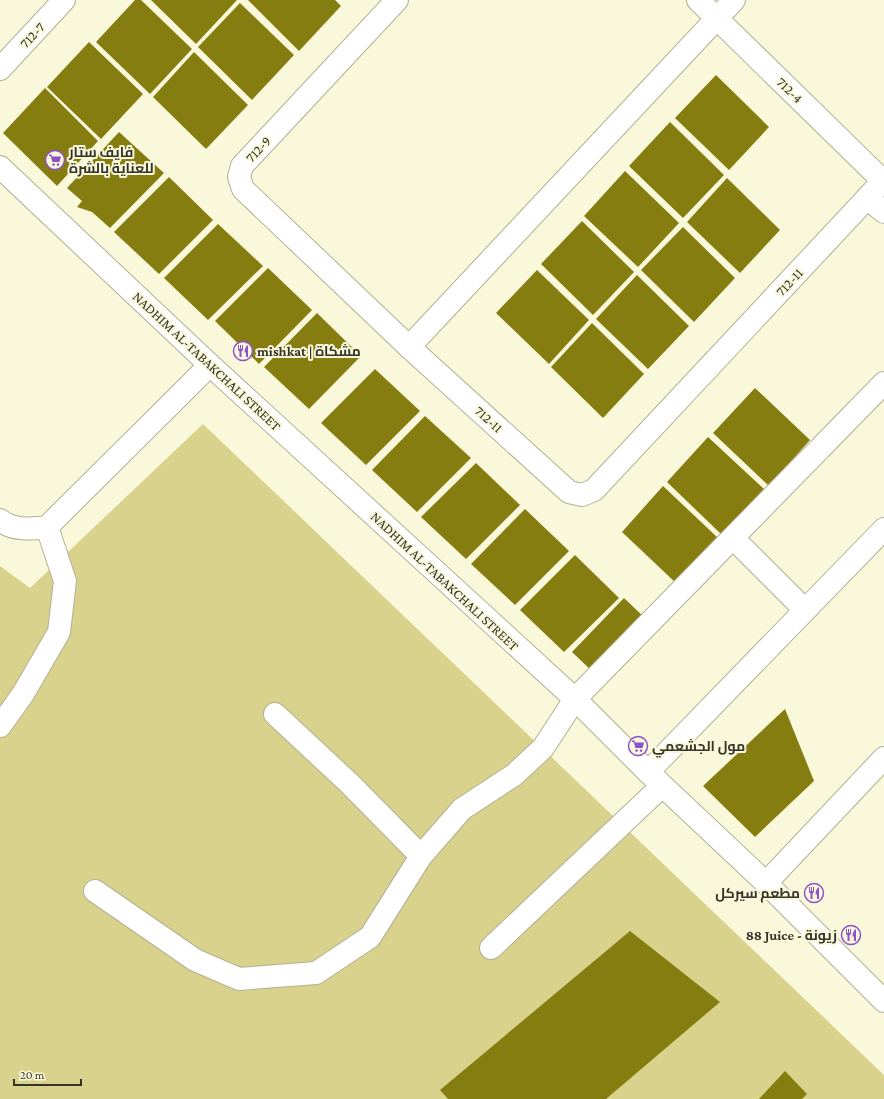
<svg xmlns="http://www.w3.org/2000/svg" width="884" height="1099" font-family="'Crimson Pro',Cairo,serif">
<style>
.green{fill:#d8d28c}
.building{fill:#867d10}
.lines{fill:none;stroke-linecap:round;stroke-linejoin:round}
.minor-casing{stroke:#b2b095;stroke-width:24}
.major-casing{stroke:#b2b095;stroke-width:24}
.minor{stroke:#fff;stroke-width:22}
.major{stroke:#fff;stroke-width:22}
.labels{text-anchor:middle;dominant-baseline:central;stroke-width:4;stroke-linejoin:round;paint-order:stroke}
.street-label{font-size:14px;fill:#353429;stroke:#faf8db}
.poi-label{font-size:14px;font-weight:bold;fill:#353429;stroke:#faf8db;text-anchor:start}
</style>
<rect width="100%" height="100%" fill="#faf8db"/>
<path class="green" d="M203 424 884 1075V1099H0V566L30 588Z"/>
<g class="building">
<path d="M135 0H141L192 49 150 94 96 42Z"/>
<path d="M151 0H237L196 44Z"/>
<path d="M248 0H335L341 6 299 51Z"/>
<path d="M240 3 294 55 252 100 198 47Z"/>
<path d="M89 42 143 94 101 139 47 87Z"/>
<path d="M194 52 248 105 206 149 153 97Z"/>
<path d="M716 75 769 127 729 170 675 118Z"/>
<path d="M45 88 98 141 57 186 3 133Z"/>
<path d="M670 122 724 175 683 218 629 166Z"/>
<path d="M119 132 164 173 110 228 92 212 77 207 82 201 67 188Z"/>
<path d="M625 171 679 223 638 267 584 216Z"/>
<path d="M169 177 213 220 159 274 114 232Z"/>
<path d="M727 178 780 230 740 273 687 222Z"/>
<path d="M582 221 634 272 593 315 541 264Z"/>
<path d="M218 224 263 266 208 320 164 278Z"/>
<path d="M683 227 735 278 694 322 641 270Z"/>
<path d="M268 268 312 310 259 364 215 321Z"/>
<path d="M537 270 589 320 549 364 496 313Z"/>
<path d="M637 275 689 326 648 369 596 319Z"/>
<path d="M317 313 361 356 309 409 264 367Z"/>
<path d="M592 323 644 374 603 418 551 367Z"/>
<path d="M375 369 420 411 366 465 321 423Z"/>
<path d="M755 388 810 440 769 486 713 433Z"/>
<path d="M425 416 471 458 417 512 372 470Z"/>
<path d="M708 437 764 489 722 535 667 482Z"/>
<path d="M476 463 520 505 466 559 421 517Z"/>
<path d="M663 486 718 538 677 584 622 532Z"/>
<path d="M525 509 569 551 515 605 471 564Z"/>
<path d="M575 555 619 598 564 652 520 610Z"/>
<path d="M624 598 646 619 594 673 572 652Z"/>
<path d="M785 709 814 781 755 837 703 786Z"/>
<path d="M630 931 720 1002 606 1099H448L440 1090Z"/>
<path d="M785 1071 807 1094 802 1099H759Z"/>
</g>
<g class="lines">
<g class="minor-casing">
<g id="minor">
<path d="M397 0 242 166 239 177 243 189 409 347"/>
<path d="M698 0 883 181"/>
<path d="M734 0 409 347 569 492 582 495 594 490 884 180"/>
<path d="M0 69 64 0"/>
<path d="M867 198 884 212"/>
<path d="M0 520C13 531 32 529 47 527L210 365"/>
<path d="M733 538 805 610"/>
<path d="M275 714 349 783 421 856"/>
<path d="M0 726 23 694 59 632 65 581 47 527"/>
<path d="M648 772 884 529"/>
<path d="M766 883 884 758"/>
<path d="M95 891 195 960 239 979 316 973 370 937 421 856 462 809 514 775 543 748 575 699 884 383"/>
<path d="M491 948 662 786"/>
</g>
</g>
<g class="major-casing">
<path id="major" d="M0 167 210 365 575 699 648 772 766 883 884 1001"/>
</g>
<use href="#minor" class="minor"/>
<use href="#major" class="major"/>
</g>
<defs>
<g id="supermarket-ring" transform="scale(1)"><circle r="9.5" fill="#faf8db" stroke="#8d52c9" stroke-width="1.5"/><path d="M-6-5.5h2.5l.6 2H6L4.5 2H-2.5L-4.4-4H-6ZM-1.5 3.2a1.3 1.3 0 1 0 .1 0ZM3 3.2a1.3 1.3 0 1 0 .1 0Z" fill="#8d52c9"/></g>
<g id="restaurant-ring" transform="scale(1)"><circle r="9.5" fill="#faf8db" stroke="#8d52c9" stroke-width="1.5"/><path d="M-5-6h1v4h1v-4h1v4h1v-4h1v5L-1.5 .5V6h-2V.5L-5-1ZM5-6V6H3V1.5H1.5Q1.5-4 5-6Z" fill="#8d52c9"/></g>
</defs>
<g fill-rule="evenodd">
<use href="#supermarket-ring" x="55" y="160"/>
<use href="#restaurant-ring" x="243" y="351"/>
<use href="#supermarket-ring" x="638" y="746"/>
<use href="#restaurant-ring" x="814" y="893"/>
<use href="#restaurant-ring" x="851" y="935"/>
</g>
<g class="labels">
<g class="street-label">
<text transform="translate(32 35) rotate(-47)">712-7</text>
<text transform="translate(790 90) rotate(44)">712-4</text>
<text transform="translate(258 149) rotate(-47)">712-9</text>
<text transform="translate(789 282) rotate(-47)">712-11</text>
<text transform="translate(207 361) rotate(43)">NADHIM AL-TABAKCHALI STREET</text>
<text transform="translate(489 419) rotate(42)">712-11</text>
<text transform="translate(445 581) rotate(43)">NADHIM AL-TABAKCHALI STREET</text>
</g>
<g class="poi-label">
<text x="69" y="152">فايف ستار<tspan x="69" dy="16">للعناية بالشرة</tspan></text>
<text x="257" y="351">mishkat | مشكاة</text>
<text x="652" y="746">مول الجشعمي</text>
<text x="800" y="893" text-anchor="end">مطعم سيركل</text>
<text x="837" y="935" text-anchor="end">88 Juice - زيونة</text>
</g>
</g>
<path d="M14 1079v6h67v-6" fill="none" stroke="#353429" stroke-width="2"/>
<text x="20" y="1079" font-size="12" fill="#353429" stroke="#faf8db" stroke-width="3" paint-order="stroke">20 m</text>
</svg>
